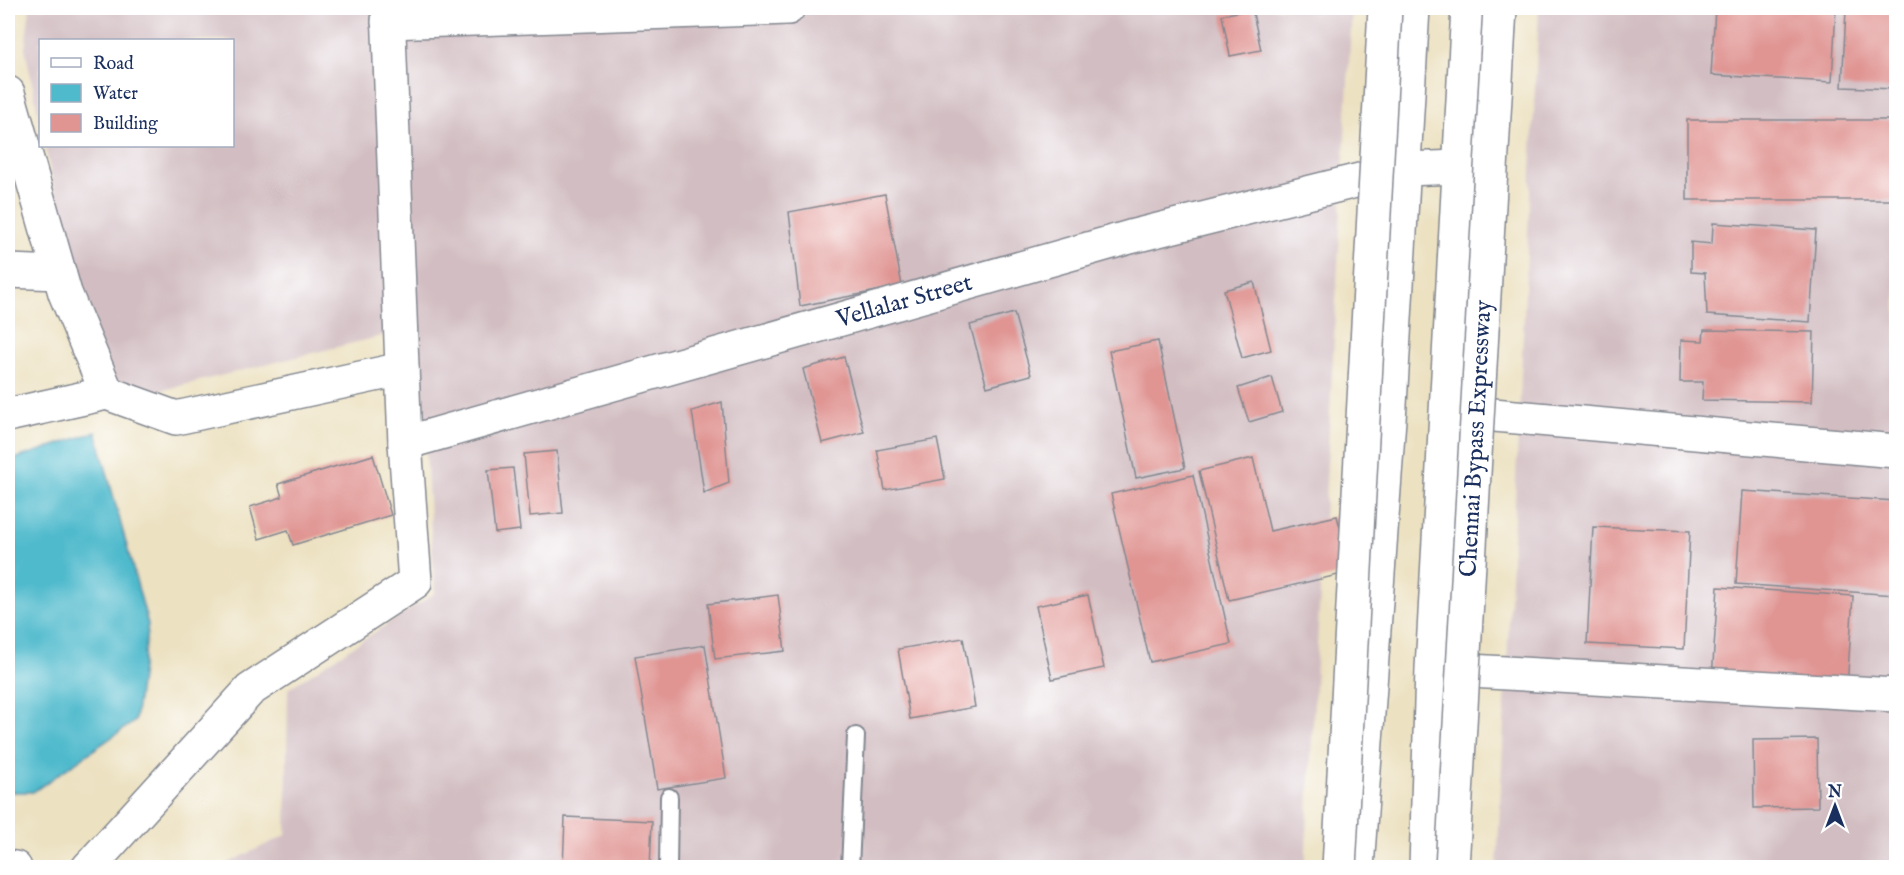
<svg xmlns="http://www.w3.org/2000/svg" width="1904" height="875" font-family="'IM FELL English',serif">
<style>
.industrial{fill:#d2bec2}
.water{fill:#4fbacc;stroke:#357495;stroke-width:1.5}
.building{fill:#e09593}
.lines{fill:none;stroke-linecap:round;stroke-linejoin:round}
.service-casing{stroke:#848890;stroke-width:20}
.minor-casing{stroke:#848890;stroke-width:36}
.primary-casing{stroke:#848890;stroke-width:36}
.service{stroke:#fff;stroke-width:16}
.minor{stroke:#fff;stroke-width:33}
.primary{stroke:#fff;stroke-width:33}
.trunk-bridge-casing{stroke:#848890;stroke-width:36;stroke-linecap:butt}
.trunk-bridge{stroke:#fff;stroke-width:33}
.labels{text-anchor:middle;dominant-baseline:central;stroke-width:4.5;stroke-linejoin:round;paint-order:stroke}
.street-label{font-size:24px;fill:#1b2f5e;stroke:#fff}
</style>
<rect width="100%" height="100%" fill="#fff"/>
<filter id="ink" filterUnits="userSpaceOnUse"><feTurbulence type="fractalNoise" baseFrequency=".0167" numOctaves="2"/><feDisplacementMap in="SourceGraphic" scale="12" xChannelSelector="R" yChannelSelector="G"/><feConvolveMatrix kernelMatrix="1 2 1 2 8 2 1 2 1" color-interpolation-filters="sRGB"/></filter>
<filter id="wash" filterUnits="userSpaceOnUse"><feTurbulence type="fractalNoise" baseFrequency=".008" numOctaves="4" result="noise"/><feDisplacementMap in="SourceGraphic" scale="24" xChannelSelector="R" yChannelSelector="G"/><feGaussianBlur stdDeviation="1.35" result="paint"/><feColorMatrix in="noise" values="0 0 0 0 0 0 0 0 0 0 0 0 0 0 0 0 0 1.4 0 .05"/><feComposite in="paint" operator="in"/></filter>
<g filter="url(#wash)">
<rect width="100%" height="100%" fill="#ece1c1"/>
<g class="industrial">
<path d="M30 8H1352L1305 867H220L286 835 288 689 435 593 418 327 155 392 94 376 45 146H232V40H40V122L25 48Z"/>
<path d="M1539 8H1896V867L1497 868Z"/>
</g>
<path class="water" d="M96 432 148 624 135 721 33 792H8V461Z"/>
<g id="blocks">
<g class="building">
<path d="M1715 8H1836L1832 82 1711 75Z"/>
<path d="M1252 9 1261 50 1230 56 1222 15Z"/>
<path d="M1846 10 1896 13V89L1842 87Z"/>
<rect x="1687" y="120" width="208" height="80"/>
<path d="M885 194 902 286 800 306 789 212Z"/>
<path d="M1713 223 1816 230 1810 322 1707 315 1705 273 1691 272V242L1712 244Z"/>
<path d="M1254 282 1271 350 1242 358 1224 290Z"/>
<path d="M1014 313 1031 375 987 387 970 325Z"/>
<path d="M1704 330 1814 332 1812 402 1702 400 1703 382H1680L1681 340 1703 341Z"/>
<path d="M1158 341 1185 468 1136 478 1109 351Z"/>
<path d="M844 357 864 432 822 443 803 369Z"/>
<path d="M1272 377 1282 412 1249 422 1238 388Z"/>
<path d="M722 402 729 483 704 493 692 411Z"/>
<path d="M937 439 945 479 885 490 877 450Z"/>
<path d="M557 451 563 513 530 516 524 454Z"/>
<path d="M373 455 391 515 293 545 288 530 259 539 250 507 282 497 278 484Z"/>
<path d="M1253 458 1270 531 1337 516 1351 572 1229 600 1199 471Z"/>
<path d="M513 468 520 530 495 533 488 470Z"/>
<path d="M1193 475 1231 644 1150 662 1111 494Z"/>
<path d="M1742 491 1896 501V595L1736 584Z"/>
<path d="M1593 527 1690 531 1684 649 1587 644Z"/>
<path d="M1718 587 1853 596 1847 687 1712 679Z"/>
<path d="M778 595 785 651 715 659 708 604Z"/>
<path d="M1088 595 1104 668 1052 679 1036 606Z"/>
<path d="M963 638 975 707 910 719 898 649Z"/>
<path d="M705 645 726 778 657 789 635 656Z"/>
<path d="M1817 739 1818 807 1754 808 1753 740Z"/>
<path d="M565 817 652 821 650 868H563Z"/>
</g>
</g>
</g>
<g filter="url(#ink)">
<use href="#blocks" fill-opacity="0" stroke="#848890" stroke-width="1.5"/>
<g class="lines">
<g class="service-casing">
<g id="service">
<path d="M668 868 669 797"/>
<path d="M850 868 856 736"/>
</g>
</g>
<g class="minor-casing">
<g id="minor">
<path d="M388 22 788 8"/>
<path d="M8 93 65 293 107 393 176 418 402 369"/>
<path d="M8 271 59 273"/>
<path d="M1449 411 1896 451"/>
<path d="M8 415 107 393"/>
<path id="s1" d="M405 443 1130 237 1404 169 1460 167"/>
<path d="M1434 669 1896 695"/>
<path d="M8 867 15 868"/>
<path d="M88 868 250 690 415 582 405 443 388 8"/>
</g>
</g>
<g class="primary-casing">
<g id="primary">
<path d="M1357 868 1390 405 1413 8"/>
<path d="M1426 868 1432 669 1468 8"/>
</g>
</g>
<use href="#service" class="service"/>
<use href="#minor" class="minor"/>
<use href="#primary" class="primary"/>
<g class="trunk-bridge-casing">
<g id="trunk-bridge">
<path d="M1339 868 1385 8"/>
<path id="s2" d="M1452 868 1500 8"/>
</g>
</g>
<use href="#trunk-bridge" class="trunk-bridge"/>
</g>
</g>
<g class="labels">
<g class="street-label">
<text stroke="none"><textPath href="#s1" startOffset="519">Vellalar Street</textPath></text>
<text stroke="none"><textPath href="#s2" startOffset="430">Chennai Bypass Expressway</textPath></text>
</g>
</g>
<rect width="1904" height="875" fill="none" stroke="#fff" stroke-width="30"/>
<rect x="39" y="39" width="195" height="108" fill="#ffffff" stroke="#a4acbf" stroke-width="1.5"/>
<rect x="51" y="58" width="30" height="9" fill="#ffffff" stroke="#a4acbf" stroke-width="1.5"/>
<text x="93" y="69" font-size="18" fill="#1b2f5e">Road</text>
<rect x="51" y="84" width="30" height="18" fill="#4fbacc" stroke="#a4acbf" stroke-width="1.5"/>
<text x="93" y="99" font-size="18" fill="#1b2f5e">Water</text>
<rect x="51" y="114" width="30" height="18" fill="#e09593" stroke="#a4acbf" stroke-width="1.5"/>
<text x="93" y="129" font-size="18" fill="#1b2f5e">Building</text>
<g transform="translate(1835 806)" stroke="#ffffff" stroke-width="4.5" paint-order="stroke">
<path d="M0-4.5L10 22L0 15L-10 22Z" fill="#1b2f5e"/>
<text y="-9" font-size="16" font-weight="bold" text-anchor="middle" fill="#1b2f5e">N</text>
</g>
</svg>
